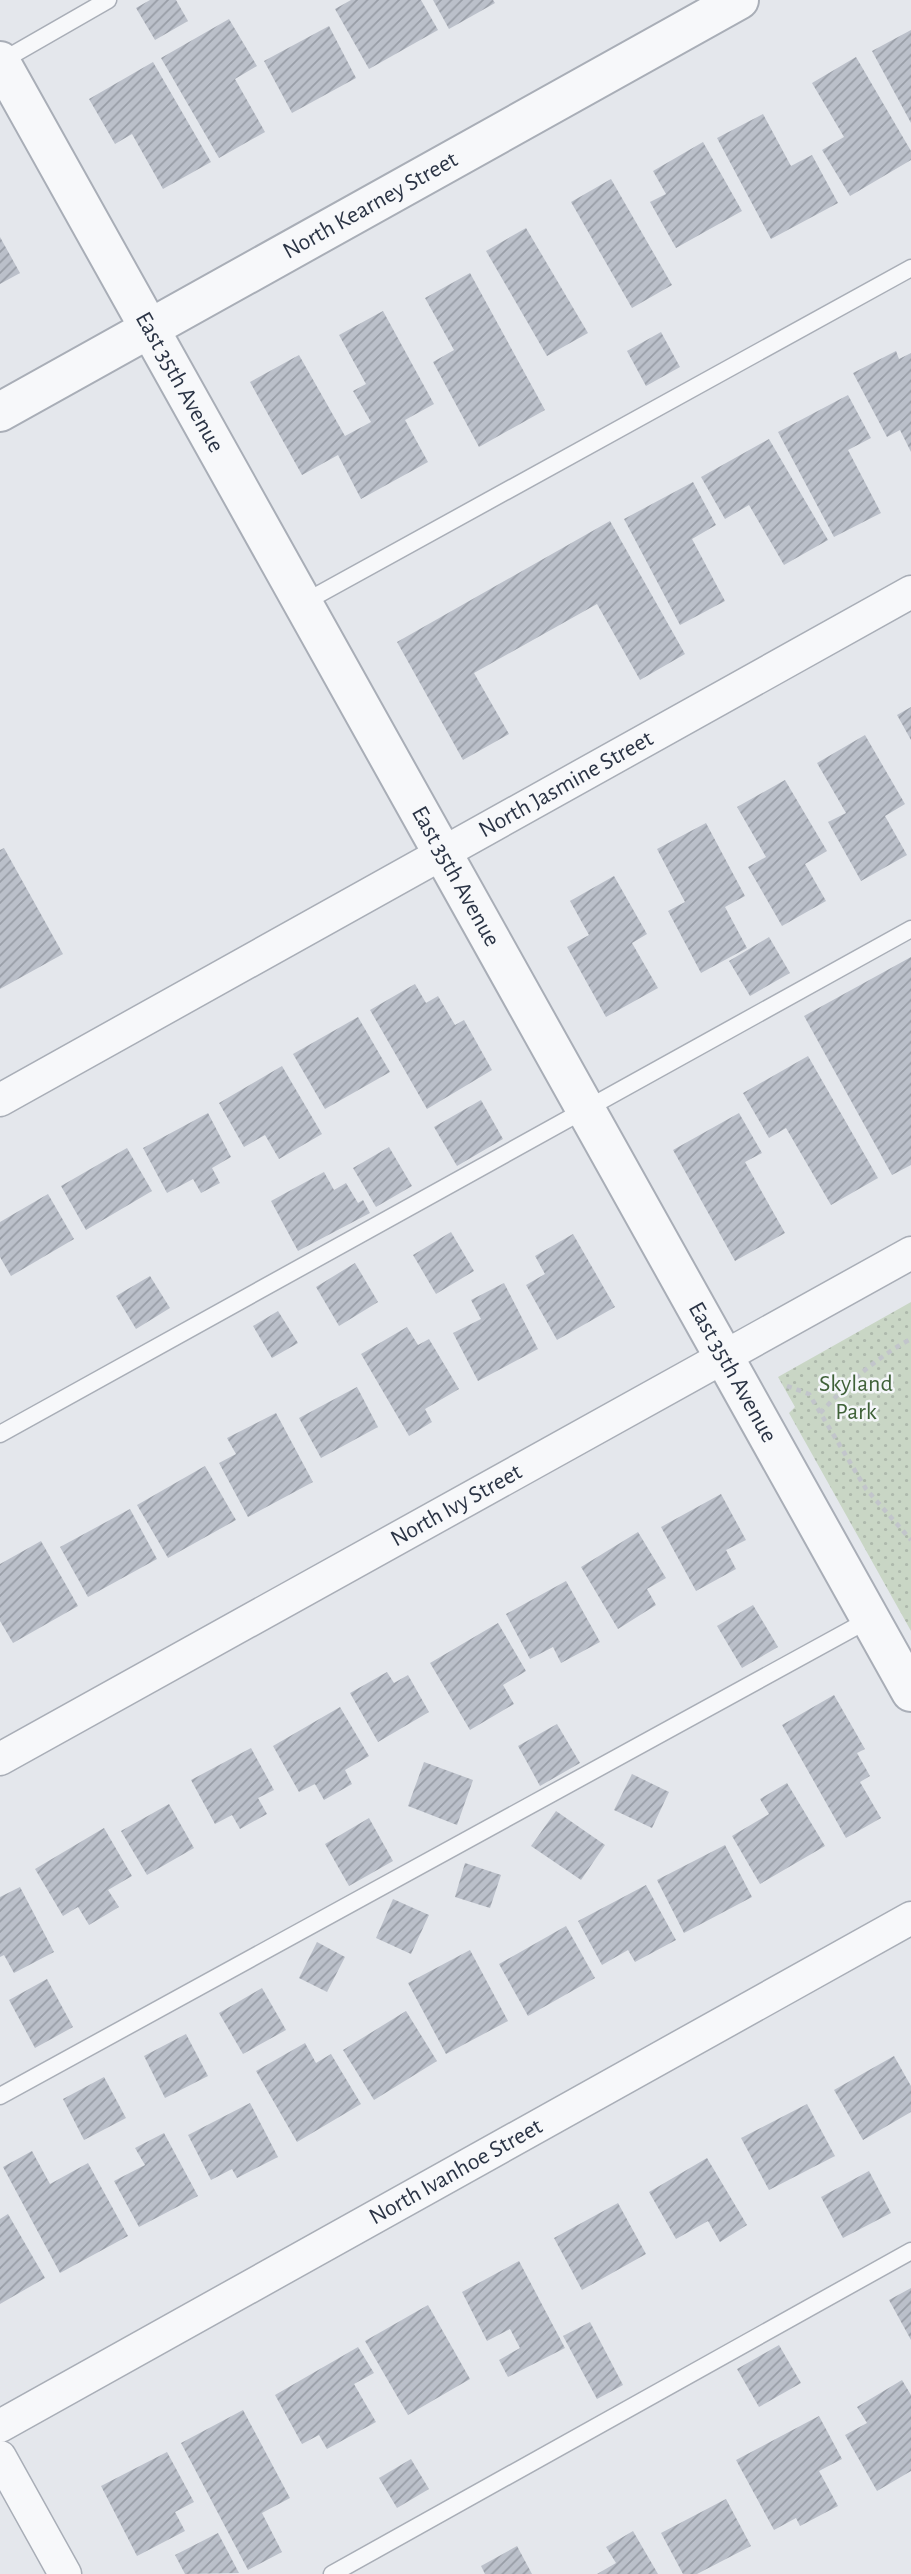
<svg xmlns="http://www.w3.org/2000/svg" width="911" height="2574" font-family="'Alegreya Sans',sans-serif">
<style>
.grass{fill:url(#grass-dots)}
.building{fill:url(#building-hatch)}
.lines{fill:none;stroke-linecap:round;stroke-linejoin:round}
.service-casing{stroke:#a9aeb7;stroke-width:19}
.minor-casing{stroke:#a9aeb7;stroke-width:35}
.tertiary-casing{stroke:#a9aeb7;stroke-width:42}
.path{stroke:#c2c5cb;stroke-width:4.5;stroke-dasharray:5 5;stroke-linecap:butt}
.service{stroke:#f7f8fa;stroke-width:16}
.minor{stroke:#f7f8fa;stroke-width:32}
.tertiary{stroke:#f7f8fa;stroke-width:38}
.labels{text-anchor:middle;dominant-baseline:central;stroke-width:5;stroke-linejoin:round;paint-order:stroke}
.street-label{font-size:24px;fill:#2b3445;stroke:#f4f6f9}
.park-label{font-size:24px;fill:#3f6138;stroke:#f4f6f9}
</style>
<defs>
<pattern id="grass-dots" width="8" height="8" patternUnits="userSpaceOnUse" patternTransform="scale(1.75)"><rect width="8" height="8" fill="#c9d6c5"/><path d="M2 2h.1M6 6h.1" fill="none" stroke="#adb8ab" stroke-width="1.8" stroke-linecap="round"/></pattern>
<pattern id="building-hatch" width="6" height="6" patternUnits="userSpaceOnUse" patternTransform="scale(1.75)"><rect width="6" height="6" fill="#bbc0ca"/><path d="M-1 1l2-2M0 6l6-6M5 7l2-2" fill="none" stroke="#989da6"/></pattern>
</defs>
<rect width="100%" height="100%" fill="#e4e7ec"/>
<path class="grass" d="M911 1302V1631L789 1413 795 1407 778 1377Z"/>
<g class="building">
<path d="M150 0H176L188 21 155 40 136 8Z"/>
<path d="M351 0H421L438 30 369 69 335 9Z"/>
<path d="M433 0H493L495 3 449 29Z"/>
<path d="M229 19 257 66 235 79 265 132 219 158 161 58Z"/>
<path d="M329 26 356 78 292 113 264 61Z"/>
<path d="M911 30V123L872 51Z"/>
<path d="M856 57 911 151V160L850 196 822 150 844 137 812 83Z"/>
<path d="M153 62 211 162 163 189 132 134 115 144 89 99Z"/>
<path d="M763 114 791 166 812 155 838 203 771 239 717 138Z"/>
<path d="M703 142 742 211 676 248 650 202 666 194 653 171Z"/>
<path d="M611 179 672 285 632 308 571 202Z"/>
<path d="M526 228 588 333 547 356 486 251Z"/>
<path d="M0 237 20 273 0 284Z"/>
<path d="M470 273 545 410 479 447 433 362 454 350 425 298Z"/>
<path d="M383 311 434 404 405 420 428 462 361 499 338 455 302 475 250 382 299 355 345 436 371 422 353 391 366 384 339 335Z"/>
<path d="M661 332 680 367 646 386 627 351Z"/>
<path d="M896 351 899 359 911 353V452L900 430 887 437 853 373Z"/>
<path d="M848 395 871 438 848 450 881 513 834 537 778 432Z"/>
<path d="M769 439 828 540 784 565 749 505 725 519 701 477Z"/>
<path d="M693 482 716 525 692 539 725 601 680 625 624 519Z"/>
<path d="M610 521 685 654 640 680 597 604 474 673 509 734 463 760 397 642Z"/>
<path d="M911 707V740L897 715Z"/>
<path d="M865 735 905 804 885 816 907 855 861 881 828 822 846 813 817 763Z"/>
<path d="M785 780 827 851 805 864 826 901 782 926 748 867 766 857 737 807Z"/>
<path d="M706 823 745 896 725 907 747 948 701 973 668 911 685 902 657 849Z"/>
<path d="M4 848 63 954 0 989V850Z"/>
<path d="M614 876 647 934 632 943 658 988 606 1017 567 947 589 935 570 901Z"/>
<path d="M769 937 790 973 750 996 729 961Z"/>
<path d="M911 957V1165L892 1175 804 1016Z"/>
<path d="M415 984 426 1003 438 996 455 1025 464 1020 492 1070 427 1109 370 1010Z"/>
<path d="M358 1017 390 1072 325 1109 293 1054Z"/>
<path d="M808 1056 878 1178 831 1205 786 1128 769 1138 743 1093Z"/>
<path d="M282 1066 322 1134 279 1159 265 1135 244 1147 219 1103Z"/>
<path d="M481 1100 503 1139 457 1166 434 1127Z"/>
<path d="M208 1113 231 1157 212 1168 220 1183 201 1193 193 1179 167 1193 143 1148Z"/>
<path d="M739 1113 762 1153 745 1162 785 1233 735 1261 673 1150Z"/>
<path d="M389 1147 412 1186 376 1207 353 1168Z"/>
<path d="M127 1148 152 1191 86 1230 61 1186Z"/>
<path d="M324 1172 334 1190 346 1183 358 1203 363 1200 370 1213 298 1251 271 1201Z"/>
<path d="M48 1194 74 1239 11 1276 0 1257V1222Z"/>
<path d="M451 1232 474 1271 436 1294 413 1255Z"/>
<path d="M573 1234 615 1307 557 1340 526 1285 545 1274 535 1256Z"/>
<path d="M355 1263 378 1302 339 1326 316 1287Z"/>
<path d="M150 1276 170 1308 136 1329 116 1296Z"/>
<path d="M504 1283 538 1349 478 1381 453 1333 481 1319 471 1300Z"/>
<path d="M278 1311 298 1343 272 1358 253 1326Z"/>
<path d="M407 1327 418 1345 429 1339 459 1389 425 1409 432 1422 409 1436 361 1354Z"/>
<path d="M357 1387 378 1427 321 1458 299 1418Z"/>
<path d="M276 1413 313 1482 248 1517 219 1463 236 1454 227 1438Z"/>
<path d="M205 1466 236 1520 168 1558 137 1505Z"/>
<path d="M721 1494 746 1540 726 1550 736 1569 696 1591 661 1527Z"/>
<path d="M130 1509 157 1559 88 1597 60 1547Z"/>
<path d="M638 1532 666 1578 647 1589 656 1605 618 1629 581 1567Z"/>
<path d="M41 1541 78 1606 13 1643 0 1621V1564Z"/>
<path d="M566 1581 600 1642 561 1663 553 1647 530 1659 506 1614Z"/>
<path d="M753 1605 778 1647 742 1668 717 1626Z"/>
<path d="M498 1623 526 1671 503 1685 514 1704 470 1730 430 1663Z"/>
<path d="M387 1672 394 1683 408 1675 429 1712 378 1742 350 1693Z"/>
<path d="M834 1695 865 1749 857 1753 870 1776 860 1782 881 1818 846 1838 782 1725Z"/>
<path d="M340 1707 369 1756 345 1770 352 1784 324 1800 315 1784 299 1792 273 1746Z"/>
<path d="M557 1724 580 1763 540 1786 518 1746Z"/>
<path d="M251 1748 274 1790 258 1798 267 1814 240 1829 232 1815 215 1824 191 1780Z"/>
<path d="M424 1762 473 1780 457 1825 408 1806Z"/>
<path d="M632 1774 669 1792 652 1828 614 1810Z"/>
<path d="M787 1783 825 1846 760 1884 732 1836 769 1814 760 1799Z"/>
<path d="M169 1804 194 1848 147 1875 121 1831Z"/>
<path d="M556 1811 605 1845 581 1880 531 1846Z"/>
<path d="M369 1818 393 1861 349 1886 325 1844Z"/>
<path d="M104 1828 132 1876 108 1890 119 1907 89 1925 78 1907 63 1916 35 1869Z"/>
<path d="M725 1845 752 1897 684 1933 657 1880Z"/>
<path d="M465 1863 501 1875 490 1908 455 1897Z"/>
<path d="M646 1885 676 1940 635 1962 628 1950 602 1965 578 1921Z"/>
<path d="M20 1887 54 1952 14 1973 4 1955 0 1957V1897Z"/>
<path d="M393 1899 429 1915 411 1954 376 1938Z"/>
<path d="M566 1926 595 1978 528 2016 499 1964Z"/>
<path d="M317 1942 345 1957 327 1992 299 1978Z"/>
<path d="M470 1950 508 2021 446 2054 408 1983Z"/>
<path d="M47 1979 73 2027 35 2048 9 2000Z"/>
<path d="M262 1988 286 2030 243 2054 219 2013Z"/>
<path d="M406 2011 437 2061 374 2100 343 2050Z"/>
<path d="M186 2034 208 2076 165 2098 144 2056Z"/>
<path d="M305 2043 316 2063 331 2054 361 2104 297 2142 256 2071Z"/>
<path d="M894 2056 911 2086V2112L863 2140 834 2090Z"/>
<path d="M104 2077 126 2118 84 2140 63 2099Z"/>
<path d="M250 2103 278 2157 237 2178 232 2169 211 2180 188 2135Z"/>
<path d="M807 2104 835 2156 769 2190 741 2138Z"/>
<path d="M164 2133 198 2196 139 2227 114 2181 145 2165 135 2148Z"/>
<path d="M32 2151 50 2184 88 2163 128 2236 60 2273 3 2167Z"/>
<path d="M707 2158 747 2225 720 2242 708 2221 676 2239 649 2192Z"/>
<path d="M869 2171 891 2213 843 2238 821 2197Z"/>
<path d="M618 2203 646 2254 582 2290 554 2238Z"/>
<path d="M8 2214 45 2278 0 2304V2219Z"/>
<path d="M519 2261 565 2348 508 2377 499 2360 520 2348 510 2329 487 2341 462 2292Z"/>
<path d="M911 2288V2340L889 2300Z"/>
<path d="M428 2305 470 2379 408 2415 365 2341Z"/>
<path d="M590 2322 623 2385 597 2399 563 2336Z"/>
<path d="M779 2345 801 2383 759 2407 737 2369Z"/>
<path d="M358 2347 374 2373 354 2384 376 2422 327 2449 319 2435 302 2444 275 2395Z"/>
<path d="M902 2380 911 2395V2471L877 2491 845 2435 867 2423 857 2407Z"/>
<path d="M243 2410 290 2498 262 2513 282 2552 248 2570 181 2443Z"/>
<path d="M819 2416 842 2459 819 2471 838 2506 800 2526 796 2518 774 2530 736 2460Z"/>
<path d="M167 2452 194 2502 175 2512 185 2531 137 2556 101 2486Z"/>
<path d="M411 2459 429 2489 397 2508 379 2478Z"/>
<path d="M726 2499 751 2546 697 2574H683L661 2533Z"/>
<path d="M633 2531 658 2574H597L616 2563 606 2547Z"/>
<path d="M218 2533 239 2573 185 2574 175 2555Z"/>
<path d="M517 2546 532 2574H485L481 2566Z"/>
</g>
<g class="lines">
<g class="service-casing">
<g id="service">
<path d="M0 62 108 0"/>
<path d="M303 603 911 268"/>
<path d="M0 1434 911 929"/>
<path d="M0 2096 870 1619"/>
<path d="M332 2574 911 2251"/>
</g>
</g>
<g class="minor-casing">
<g id="minor">
<path id="s1" d="M0 1100 911 592"/>
<path id="s2" d="M0 1759 911 1253"/>
<path id="s3" d="M0 2426 911 1918"/>
<path d="M0 2457 65 2574"/>
</g>
</g>
<g class="tertiary-casing">
<g id="tertiary">
<path id="s4" d="M0 61 911 1692"/>
<path id="s5" d="M0 412 739 0"/>
</g>
</g>
<g class="path">
<path d="M787 1386 809 1394 866 1489 911 1540"/>
<path d="M820 1413C848 1384 875 1358 911 1339"/>
</g>
<use href="#service" class="service"/>
<use href="#minor" class="minor"/>
<use href="#tertiary" class="tertiary"/>
</g>
<g class="labels">
<g class="street-label">
<text stroke="none"><textPath href="#s5" startOffset="424">North Kearney Street</textPath></text>
<text stroke="none"><textPath href="#s4" startOffset="368">East 35th Avenue</textPath></text>
<text stroke="none"><textPath href="#s1" startOffset="648">North Jasmine Street</textPath></text>
<text stroke="none"><textPath href="#s4" startOffset="934">East 35th Avenue</textPath></text>
<text stroke="none"><textPath href="#s4" startOffset="1502">East 35th Avenue</textPath></text>
<text stroke="none"><textPath href="#s2" startOffset="522">North Ivy Street</textPath></text>
<text stroke="none"><textPath href="#s3" startOffset="522">North Ivanhoe Street</textPath></text>
</g>
<g class="park-label">
<text x="856" y="1384">Skyland<tspan x="856" dy="28">Park</tspan></text>
</g>
</g>
</svg>
